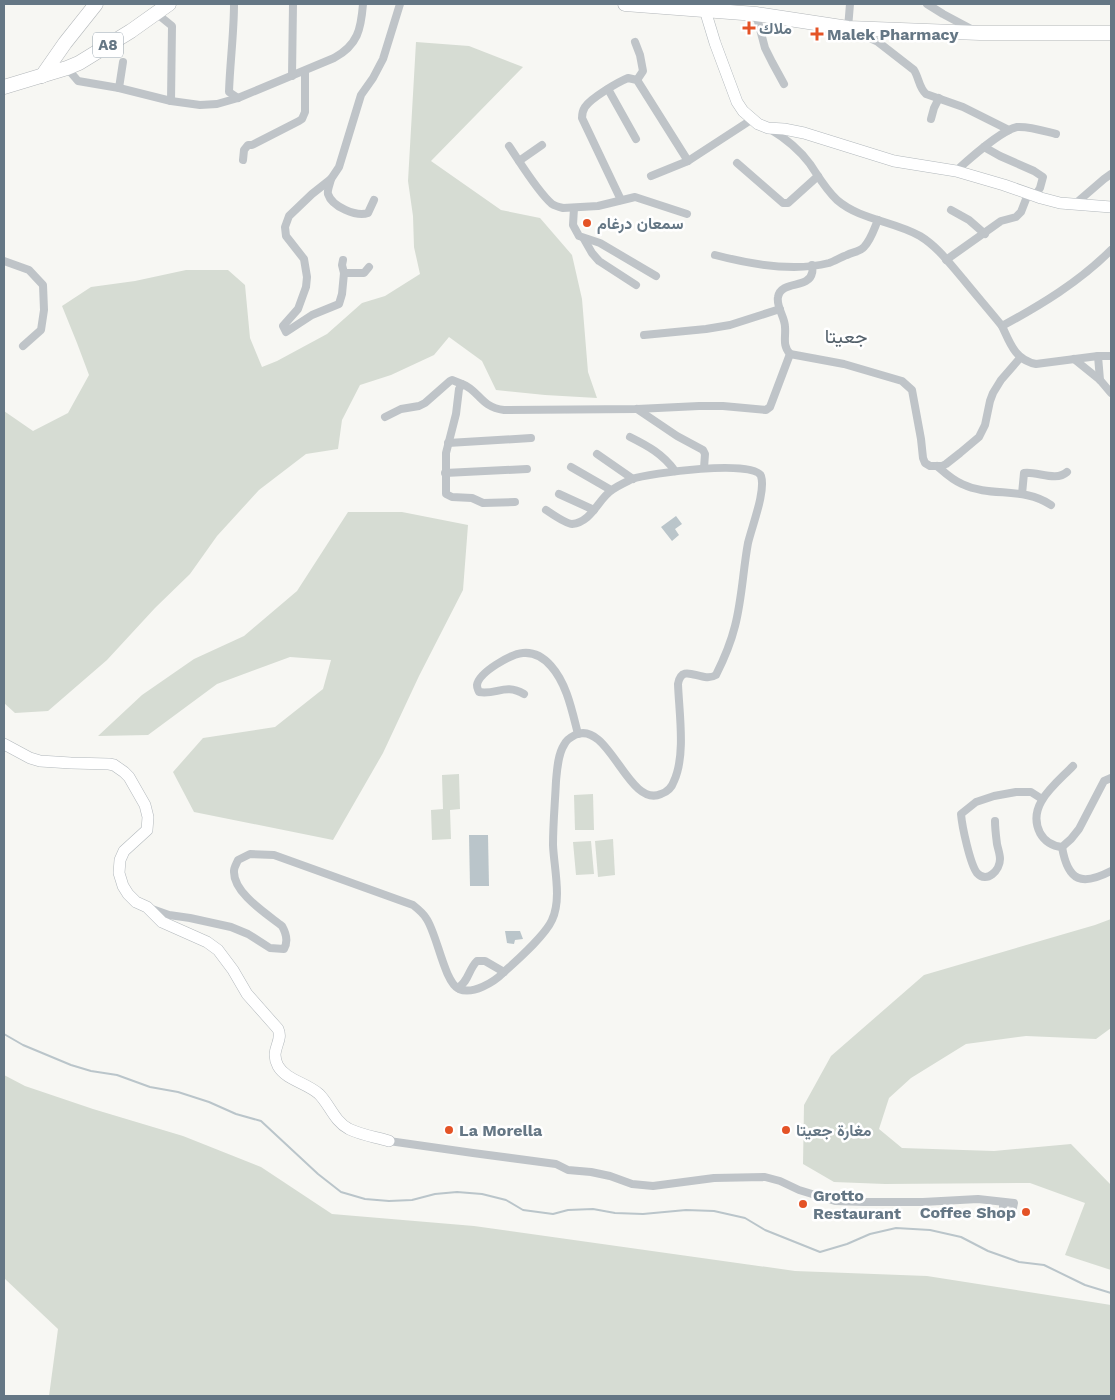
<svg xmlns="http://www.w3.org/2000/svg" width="1115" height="1400" font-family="'Work Sans',Vazirmatn,sans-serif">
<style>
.green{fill:#d6dcd3}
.water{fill:#bac5ca}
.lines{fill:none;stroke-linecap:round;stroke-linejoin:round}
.stream{stroke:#bac5ca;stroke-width:2}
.secondary-casing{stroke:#b2b8bc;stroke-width:12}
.highway-casing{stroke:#b3b7ba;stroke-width:15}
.street{stroke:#bfc4c8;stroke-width:8}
.secondary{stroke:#fff;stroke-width:11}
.highway{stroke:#fff;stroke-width:14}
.poi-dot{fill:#e45326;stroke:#fff;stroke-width:2}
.labels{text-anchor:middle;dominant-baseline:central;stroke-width:5;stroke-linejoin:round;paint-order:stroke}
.shield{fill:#fff;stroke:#93a0aa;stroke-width:1}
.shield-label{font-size:15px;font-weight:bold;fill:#657785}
.poi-label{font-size:16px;font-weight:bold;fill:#657785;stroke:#fff;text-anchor:start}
.quarter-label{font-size:19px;fill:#53606a;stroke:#fff}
</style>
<rect width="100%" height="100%" fill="#f7f7f3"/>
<g class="green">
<path d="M416 42 469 46 523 67 431 161 501 210 540 218 572 255 582 299 588 372 597 398 545 395 496 390 482 361 449 337 434 355 391 375 360 385 342 420 338 449 306 454 259 490 217 536 190 574 155 608 107 660 48 711 15 713 4 703V411L33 431 68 413 89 375 77 343 62 306 91 287 135 281 186 270H228L245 285 250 338 262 367 277 361 327 334 362 303 385 296 420 274 414 247 413 216 408 181Z"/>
<path d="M348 512H402L468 525 463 590 419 676 383 753 333 840 194 812 173 772 203 738 275 727 323 689 331 660 290 657 217 684 148 735 98 736 142 695 194 659 244 636 297 591Z"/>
<path d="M459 774 460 809 450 810 451 839 432 840 431 810 443 809 442 775Z"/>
<path d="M593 794 594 830H575L574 795Z"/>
<path d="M613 839 615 875 598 877 595 841Z"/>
<path d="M591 841 594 874 576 875 573 842Z"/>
<path d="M1111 919V1028L1096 1039 1026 1036 966 1044 911 1078 889 1098 879 1129 902 1148 994 1151 1071 1144 1111 1185V1270L1065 1255 1085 1203 1030 1183 885 1184 834 1182 803 1164 804 1105 831 1056 924 975 1095 925Z"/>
<path d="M4 1075 25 1086 93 1109 183 1136 261 1167 332 1214 474 1226 795 1271 927 1276 1111 1305V1396H49L58 1329 4 1278Z"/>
</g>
<g class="water">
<path d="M676 516 682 524 675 529 679 535 672 541 661 527Z"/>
<path d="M469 835H488L489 886H470Z"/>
<path d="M505 931H520L523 939 515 940 514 944 507 943Z"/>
</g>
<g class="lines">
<path class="stream" d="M4 1034 23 1045 71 1065 91 1071 117 1075 150 1087 178 1092 209 1102 236 1114 261 1121 318 1174 341 1192 365 1199 389 1201 412 1200 435 1194 457 1192 482 1194 506 1200 523 1210 553 1214 568 1210 593 1209 615 1213 643 1214 686 1210 714 1211 745 1218 765 1230 820 1252 847 1244 870 1234 896 1228 930 1230 961 1237 988 1251 1019 1262 1044 1265 1085 1285 1111 1293"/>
<g class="secondary-casing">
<g id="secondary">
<path d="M705 10 715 43 737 102 743 111 758 124 768 128 784 129 804 133 894 161 956 171 1004 185 1041 198 1060 203 1111 207"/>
<path d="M4 744 30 758 40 761 71 763 109 764 114 765 124 772 129 777 145 805 148 817 147 830 124 851 120 860 119 873 123 886 128 894 136 902 147 907 162 922 207 942 218 950 233 970 247 994 278 1029C284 1042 269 1049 278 1066 286 1080 307 1083 319 1094 330 1105 334 1121 349 1129 361 1135 376 1137 389 1141"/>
</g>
</g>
<g class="highway-casing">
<g id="highway">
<path d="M625 4 756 14 848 28 980 33H1111"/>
<path d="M42 76 65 43 96 4"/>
<path d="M4 87 67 68 79 63 131 31 169 4"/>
</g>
</g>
<g class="street">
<path d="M234 4C234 33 230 62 229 92L238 98"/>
<path d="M850 4 848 28 878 42 914 70C919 78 919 88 926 94L963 107 1009 130"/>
<path d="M927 4 943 14 973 30"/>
<path d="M156 13 172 26 171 101"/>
<path d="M756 14 765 48 772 62 784 84"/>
<path d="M635 42 640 55 643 71 637 80"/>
<path d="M67 68 78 81 119 88 171 101 200 105 217 104 238 98 334 58C358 45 361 29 363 4"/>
<path d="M292 76 293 4"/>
<path d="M119 88 123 62"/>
<path d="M608 89 636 139"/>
<path d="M931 119 934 108 939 98"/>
<path d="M770 129C785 138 799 149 810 164 818 176 826 190 837 200 860 220 894 221 920 236 938 247 950 264 963 279 976 295 989 310 1002 326 1010 343 1015 360 1036 364L1098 356H1111"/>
<path d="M509 146C520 162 537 191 552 204 555 206 559 207 563 208L598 206 635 197 687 214"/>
<path d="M984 147 1000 156 1034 171 1043 177 1040 188 1035 196"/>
<path d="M243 160 244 150 248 145H252L299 121 302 119 305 112V71"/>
<path d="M519 161 542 145"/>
<path d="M737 163 783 203H788L818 176"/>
<path d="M956 171C968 160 1002 130 1017 127 1029 126 1044 131 1056 134"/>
<path d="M651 176 688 161 751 120"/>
<path d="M331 179C330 184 327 190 328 194 332 207 357 217 368 213L374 200"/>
<path d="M621 200 582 118C582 114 583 110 585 107 591 98 618 82 628 78L637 80 688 161"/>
<path d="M1075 204 1104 179 1111 174"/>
<path d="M574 208 573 225 579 236 600 243 656 276"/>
<path d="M951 210 969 220 985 234"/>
<path d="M584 239 592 253 599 261 636 285"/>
<path d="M715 255C749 264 794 272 829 263 835 261 841 257 847 255 852 252 860 252 864 247 871 240 874 229 878 220"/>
<path d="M343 260 342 265 344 273"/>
<path d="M946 260 1001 221 1016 217 1021 212 1028 194"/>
<path d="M4 261 29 270 43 285 44 310 41 330 23 346"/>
<path d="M369 267 364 273H344L342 294 339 304 312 315 286 332 283 326 298 309 306 287 307 277 304 259 286 236 285 227 289 216 312 194 331 179 339 167 361 95 373 78 383 59 400 4"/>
<path d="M1002 326C1041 305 1079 282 1111 250"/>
<path d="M644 335 706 329 730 325 780 309"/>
<path d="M790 354 844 364 902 381 912 390 921 439 923 458 925 463 930 466H942L946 464 960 453 979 437 985 425 990 401 993 393 1001 380 1020 358"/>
<path d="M1098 356 1100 380"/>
<path d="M1074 359 1100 380 1111 393"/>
<path d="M637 409 677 436 703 450 705 454 704 468"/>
<path d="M385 417 401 409 419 406 425 403 450 381 452 380 462 384"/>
<path d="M630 437C648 446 663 454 675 471"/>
<path d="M448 443 531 438"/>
<path d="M597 454 633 479"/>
<path d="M937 466C945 473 952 480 962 484 991 498 1023 486 1051 505"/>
<path d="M571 467 611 490"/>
<path d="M445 473 527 469"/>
<path d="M559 494 594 510"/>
<path d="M1022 494 1024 473C1037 471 1056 482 1067 472"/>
<path d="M515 502 483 503 472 498 452 497 446 494V453L456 414 459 389 462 384C479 390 480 407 504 410L637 409 699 406H723L766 410 770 407 790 354C782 345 786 337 785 327 785 317 776 307 778 297 781 280 809 289 812 273 813 271 812 268 812 265"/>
<path d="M524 694C505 683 497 695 479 692 478 689 477 689 477 685 479 672 511 654 523 653 534 652 544 658 551 666 567 684 572 711 578 734"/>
<path d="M1073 766C1056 784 1026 805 1040 833 1045 842 1052 846 1062 847L1071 839 1079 829 1104 781 1111 778"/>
<path d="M995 821C995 829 996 836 997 844 998 849 1000 854 1000 859 1000 870 987 884 977 873 970 864 962 826 961 814L976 802 994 796 1016 792H1031L1042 799"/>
<path d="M1062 847C1068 882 1082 886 1111 871"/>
<path d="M152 909 169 915 190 918 231 927 248 934 270 948 284 949C288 942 286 933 282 926 267 914 233 893 234 871 234 867 237 863 238 860L250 854 274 855 413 905C418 909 423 913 426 918 437 933 444 982 459 989 473 995 494 982 503 973 516 961 545 936 552 920 562 899 554 868 553 845 553 824 555 803 556 781 557 770 558 754 564 745 566 740 571 737 575 735 609 719 628 809 661 794 667 792 672 787 674 781 686 755 679 712 678 684 682 661 702 684 716 675 724 659 731 642 735 626 742 599 743 570 748 543 752 526 766 491 761 476 755 459 649 473 632 479 626 482 617 486 612 490 598 499 592 522 572 524 566 524 552 514 546 510"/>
<path d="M458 988C469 981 468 970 477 961H485L504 972"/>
<path d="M389 1141 473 1153 556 1164 568 1170 591 1172 610 1176 632 1184 653 1186 714 1178 765 1177 780 1181 799 1190 835 1201 864 1202H923L978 1199 1014 1203 1012 1212 1009 1213 1004 1212 1003 1208V1202"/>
</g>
<use href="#secondary" class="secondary"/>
<use href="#highway" class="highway"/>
</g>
<g class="poi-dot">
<path d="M746.5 20.5h5v5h5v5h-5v5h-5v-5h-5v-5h5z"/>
<path d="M814.5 26.5h5v5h5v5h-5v5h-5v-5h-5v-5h5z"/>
<circle cx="587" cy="223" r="5"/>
<circle cx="449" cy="1130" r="5"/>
<circle cx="786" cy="1130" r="5"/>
<circle cx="803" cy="1204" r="5"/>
<circle cx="1026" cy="1212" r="5"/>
</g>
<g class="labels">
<rect class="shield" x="93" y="32.5" width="30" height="25" rx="4"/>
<g class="shield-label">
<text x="108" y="45">A8</text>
</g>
<g class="poi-label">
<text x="759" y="28">ملاك</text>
<text x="827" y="34">Malek Pharmacy</text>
<text x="597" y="223">سمعان درغام</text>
<text x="459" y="1130">La Morella</text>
<text x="796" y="1130">مغارة جعيتا</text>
<text x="813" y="1195">Grotto<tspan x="813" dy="18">Restaurant</tspan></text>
<text x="1016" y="1212" text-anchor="end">Coffee Shop</text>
</g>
<g class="quarter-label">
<text x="846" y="336">جعيتا</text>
</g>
</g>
<rect width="1115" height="1400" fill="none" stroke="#657785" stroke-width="10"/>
</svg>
